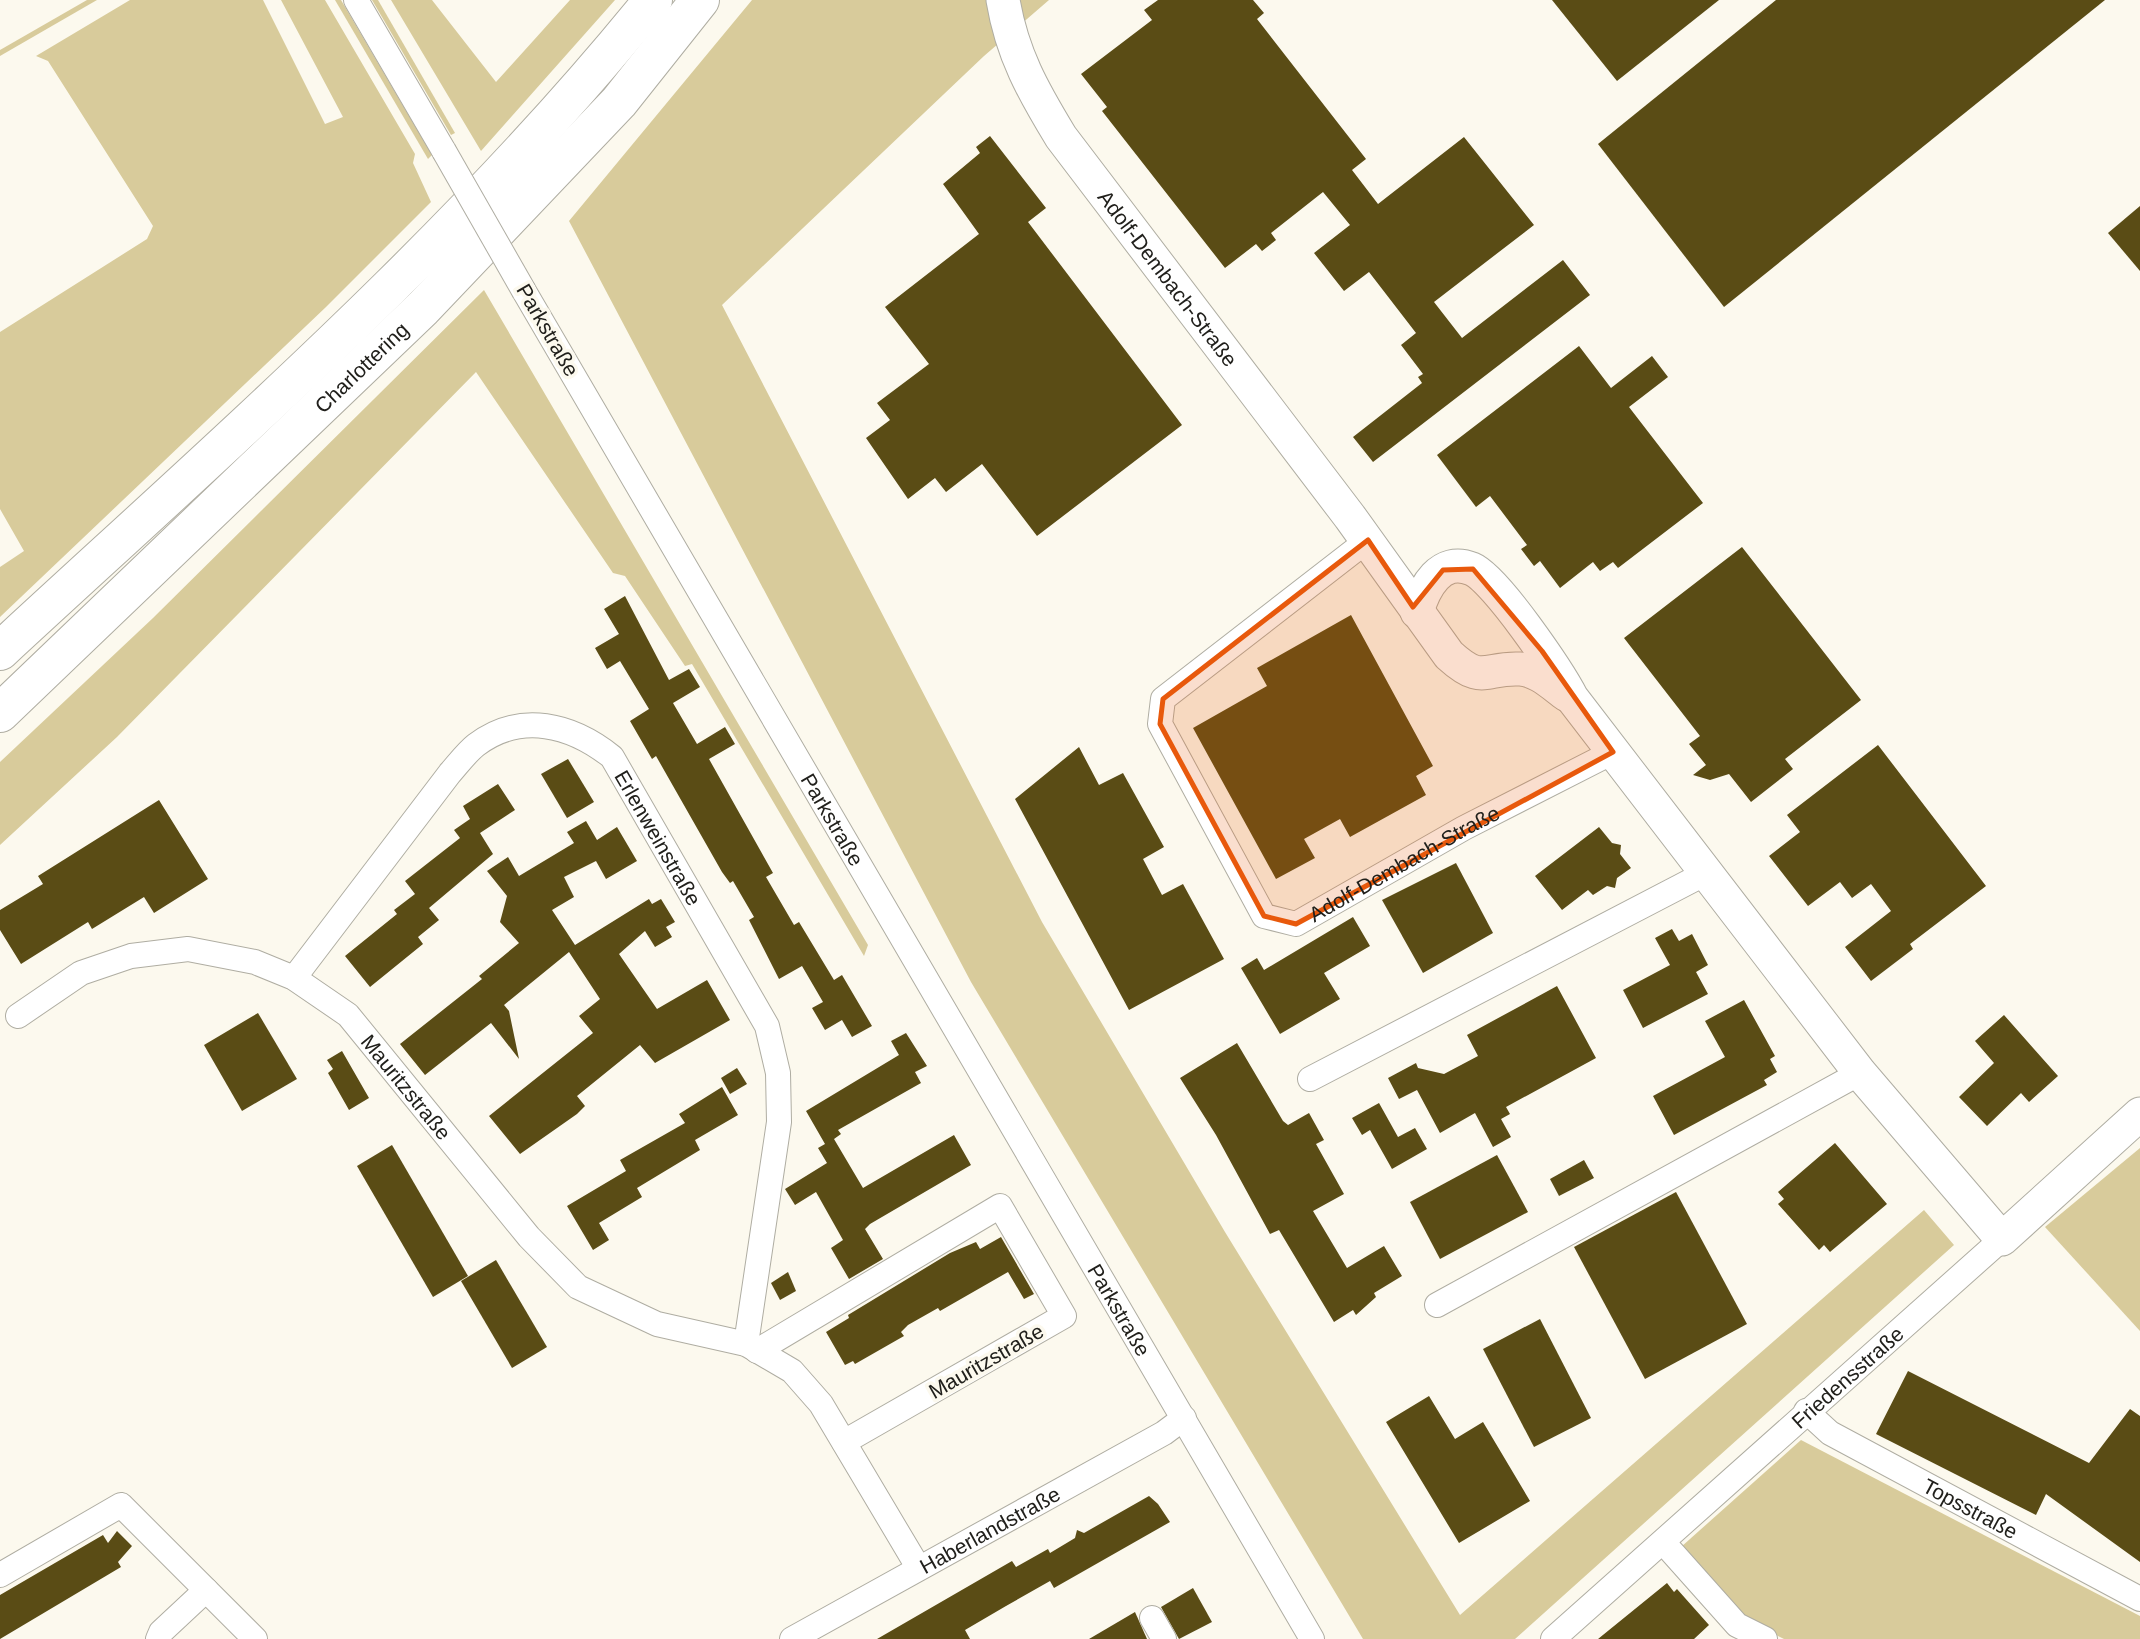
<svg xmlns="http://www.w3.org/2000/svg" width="2140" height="1639" font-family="Arial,sans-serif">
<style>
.green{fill:#d8cb9b}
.building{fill:#5a4c15}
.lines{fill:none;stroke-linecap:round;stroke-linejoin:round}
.street-casing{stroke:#afada2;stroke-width:26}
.secondary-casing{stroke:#afada2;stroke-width:35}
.highway-casing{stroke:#afada2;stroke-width:40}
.street{stroke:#fff;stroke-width:24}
.secondary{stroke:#fff;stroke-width:33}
.highway{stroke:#fff;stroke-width:38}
.street-bridge-casing{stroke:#afada2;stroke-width:26;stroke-linecap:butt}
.street-bridge{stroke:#fff;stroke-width:24}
.marked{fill:#e8590c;fill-opacity:0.2;stroke:#e8590c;stroke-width:5;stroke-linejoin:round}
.labels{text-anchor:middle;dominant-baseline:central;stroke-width:7;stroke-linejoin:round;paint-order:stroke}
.street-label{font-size:21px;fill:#21201c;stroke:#fcf9ee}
</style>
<rect width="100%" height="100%" fill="#fcf9ee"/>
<g class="green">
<path d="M87 0H97L0 56V50Z"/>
<path d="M130 0H263L325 124 343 117 281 0H325L415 154 413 163 431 202 326 307 0 617V567L24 551 0 509V332L147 239 153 226 48 61 36 56Z"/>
<path d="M335 0H341L432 155 428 159Z"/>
<path d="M372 0H378L455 133 451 135Z"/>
<path d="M391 0H432L496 82 570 0H615L481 151Z"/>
<path d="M752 0H1049L984 56 722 305 1042 922 1225 1232 1460 1615 1924 1210 1954 1245 1515 1639H1363L971 982 569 221Z"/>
<path d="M484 290 868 945 864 956 692 664 685 666 625 576 613 573 476 372 117 737 0 845V762L153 618Z"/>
<path d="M2140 1148V1331L2045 1227Z"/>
<path d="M1801 1440 2140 1616V1639H1784L1745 1619 1681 1547Z"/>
</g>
<g class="building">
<path d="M1158 0H1253L1264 13 1257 19 1366 159 1352 170 1378 204 1464 137 1534 225 1434 302 1462 338 1563 260 1590 295 1373 462 1353 437 1422 383 1418 377 1423 374 1401 345 1416 333 1369 272 1344 291 1314 253 1350 225 1323 192 1271 233 1276 240 1262 251 1256 244 1225 268 1102 111 1107 107 1081 74 1152 20 1144 10Z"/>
<path d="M1552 0H1719L1617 81Z"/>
<path d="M1776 0H2105L1724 307 1598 144Z"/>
<path d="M990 136 1046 208 1028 222 1182 425 1037 536 982 464 946 492 935 478 908 499 866 438 890 420 877 403 929 364 885 307 979 234 943 184 980 153 976 147Z"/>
<path d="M2140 206V271L2108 233Z"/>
<path d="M1579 346 1611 388 1652 356 1668 377 1629 407 1703 503 1618 568 1613 562 1600 571 1593 562 1560 588 1540 561 1534 566 1521 549 1527 545 1490 496 1476 507 1437 455Z"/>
<path d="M1742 547 1861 700 1785 759 1793 769 1751 802 1729 774 1710 780 1693 775 1706 765 1689 744 1700 736 1624 638Z"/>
<path d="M625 596 669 680 689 669 700 687 673 703 697 744 725 727 735 744 709 759 773 873 766 877 794 925 799 922 834 980 842 975 872 1026 852 1037 842 1020 825 1030 812 1008 823 1002 802 966 779 979 749 920 754 917 733 881 730 883 722 872 656 756 652 759 630 721 649 709 620 661 607 669 595 648 619 634 604 609Z"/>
<path d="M1351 615 1433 766 1416 776 1426 795 1350 837 1340 819 1304 839 1315 858 1276 879 1193 728 1267 686 1257 668Z"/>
<path d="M1878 745 1986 886 1910 944 1913 949 1871 981 1845 947 1891 911 1871 884 1852 898 1840 882 1808 906 1769 856 1800 832 1787 815Z"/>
<path d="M1079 747 1099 785 1123 773 1164 847 1143 859 1162 895 1183 884 1224 959 1129 1010 1015 799Z"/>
<path d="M568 759 594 802 567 818 541 774Z"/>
<path d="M498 784 515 810 480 833 493 854 429 908 439 920 418 937 423 944 370 987 345 956 397 914 394 910 415 894 405 881 460 838 454 830 470 819 463 806Z"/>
<path d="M159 800 208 879 154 913 144 897 92 929 88 922 21 964 0 930V910L43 884 38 876Z"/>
<path d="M586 821 597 840 617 827 637 861 606 879 596 861 564 877 574 897 552 910 575 945 649 899 652 904 661 899 675 922 666 927 672 937 655 947 645 931 619 954 657 1009 707 980 730 1020 655 1063 640 1045 577 1096 585 1106 577 1114 520 1154 489 1116 593 1033 579 1016 600 999 569 952 504 1005 509 1011 519 1059 491 1023 425 1075 400 1044 482 979 479 976 519 943 500 922 507 896 487 871 508 857 519 876 574 843 567 832Z"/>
<path d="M1599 827 1612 843 1621 845 1620 854 1631 868 1617 878 1615 888 1607 886 1593 895 1588 890 1562 910 1535 876Z"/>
<path d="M1456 863 1493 933 1423 973 1382 900Z"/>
<path d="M1353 917 1370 946 1324 973 1340 999 1280 1034 1241 968 1257 958 1264 970Z"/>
<path d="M1672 929 1679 941 1692 934 1708 965 1696 972 1708 994 1643 1028 1623 990 1670 965 1655 938Z"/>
<path d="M1557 986 1596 1058 1506 1107 1510 1114 1501 1119 1511 1137 1493 1147 1475 1113 1440 1133 1417 1090 1399 1099 1388 1078 1416 1063 1418 1068 1444 1074 1478 1056 1467 1035Z"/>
<path d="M1744 1000 1775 1056 1770 1059 1777 1072 1764 1080 1767 1085 1674 1135 1653 1096 1725 1057 1705 1021Z"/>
<path d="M258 1013 297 1079 242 1111 204 1045Z"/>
<path d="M2004 1015 2058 1076 2029 1102 2021 1093 1987 1126 1959 1097 1994 1063 1975 1041Z"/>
<path d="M906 1033 927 1066 915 1072 921 1083 838 1130 841 1134 834 1139 863 1188 954 1135 971 1165 870 1224 865 1229 883 1259 849 1279 831 1248 843 1240 816 1192 795 1205 785 1189 827 1163 818 1148 825 1144 806 1111 899 1055 891 1041Z"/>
<path d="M1237 1043 1283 1121 1288 1125 1309 1113 1324 1140 1316 1144 1344 1194 1313 1211 1347 1268 1384 1246 1402 1276 1374 1293 1376 1297 1356 1315 1353 1310 1334 1322 1279 1230 1270 1234 1216 1135 1180 1078Z"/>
<path d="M342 1051 369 1098 349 1110 328 1073 333 1069 327 1060Z"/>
<path d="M737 1068 747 1084 730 1094 721 1078Z"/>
<path d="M722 1087 738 1115 695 1140 700 1150 637 1188 642 1197 599 1223 609 1240 593 1250 567 1206 626 1171 620 1160 685 1123 679 1114Z"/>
<path d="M1379 1103 1398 1137 1415 1128 1427 1149 1392 1169 1370 1130 1362 1135 1352 1118Z"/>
<path d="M1835 1143 1887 1204 1830 1252 1824 1245 1819 1250 1778 1204 1784 1199 1778 1192Z"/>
<path d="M392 1145 468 1276 433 1297 357 1166Z"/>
<path d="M1497 1155 1528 1212 1440 1259 1410 1202Z"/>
<path d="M1584 1160 1594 1178 1559 1196 1550 1179Z"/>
<path d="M1676 1192 1747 1324 1645 1379 1574 1247Z"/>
<path d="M1001 1237 1034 1294 1024 1299 1008 1272 940 1311 938 1308 908 1325 901 1332 904 1336 855 1364 853 1361 845 1365 826 1332 849 1318 848 1315 950 1253 976 1242 980 1249Z"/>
<path d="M496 1260 547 1347 512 1368 461 1281Z"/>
<path d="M788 1272 796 1291 780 1300 771 1283Z"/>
<path d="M1540 1319 1591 1418 1534 1447 1483 1349Z"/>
<path d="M1908 1371 2089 1463 2130 1409 2140 1416V1562L2046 1494 2036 1515 1876 1434Z"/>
<path d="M1429 1396 1455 1439 1483 1422 1530 1501 1459 1543 1386 1422Z"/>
<path d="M1149 1496 1158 1504 1170 1522 1054 1588 1050 1581 1006 1606 965 1630 970 1639H877L1012 1561 1016 1567 1048 1549 1050 1553 1075 1538 1077 1530 1084 1533Z"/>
<path d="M117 1531 132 1546 118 1562 121 1567 0 1639V1595L103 1535 108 1543Z"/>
<path d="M1667 1583 1674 1592 1677 1589 1709 1625 1694 1639H1598Z"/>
<path d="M1193 1588 1212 1622 1179 1639 1161 1607Z"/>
<path d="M1135 1612 1147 1639H1089Z"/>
</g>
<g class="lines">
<g class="street-casing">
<g id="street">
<path d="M356 0 444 151"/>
<path id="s1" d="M524 291 1312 1639"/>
<path id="s2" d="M1368 540 1163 699 1160 724 1264 916 1296 924 1464 828 1613 752"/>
<path id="s3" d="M294 978 450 773C458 764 467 752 476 745 521 711 572 725 612 757L767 1026 778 1073 779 1122 746 1344"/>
<path id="s4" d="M18 1016 81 973 131 956 188 949 255 962 294 978 348 1015 529 1237 578 1287 657 1324 746 1344 792 1371 821 1404 918 1567"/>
<path d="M1310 1079 1706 873"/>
<path d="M1437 1305 1860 1073"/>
<path d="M757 1351 1000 1206 1064 1316 844 1442"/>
<path id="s5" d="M1806 1411 1830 1433 2140 1599"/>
<path d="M1663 1542 1737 1625 1765 1639"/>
<path d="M0 1575 121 1505 255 1639"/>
<path d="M1152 1618 1164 1639"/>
<path d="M158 1639 161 1632 206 1590"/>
<path id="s6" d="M792 1639 1164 1433 1184 1418"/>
<path id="s7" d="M1553 1639 2002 1239"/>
</g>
</g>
<g class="secondary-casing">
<g id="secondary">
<path id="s8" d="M1003 0C1012 54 1033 91 1061 137L1350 517 1449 655C1483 686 1484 667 1520 669 1538 670 1553 685 1567 695"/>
<path d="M1417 612C1424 588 1440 556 1472 569 1496 579 1559 673 1572 698L1860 1073 2002 1239 2140 1114"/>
</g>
</g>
<g class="highway-casing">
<g id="highway">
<path d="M0 651C225 443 460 239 653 0"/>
<path id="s9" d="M0 713 423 308 619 102 700 0"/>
</g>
</g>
<use href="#street" class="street"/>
<use href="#secondary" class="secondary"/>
<use href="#highway" class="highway"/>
<g class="street-bridge-casing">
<path id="street-bridge" d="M444 151 524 291"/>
</g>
<use href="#street-bridge" class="street-bridge"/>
</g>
<path class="marked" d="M1368 540 1413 607 1443 570 1473 569 1542 651 1613 752 1296 924 1264 916 1160 724 1163 699Z"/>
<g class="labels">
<g class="street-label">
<text stroke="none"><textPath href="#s8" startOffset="327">Adolf-Dembach-Straße</textPath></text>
<text transform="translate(548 330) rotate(60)">Parkstraße</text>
<text stroke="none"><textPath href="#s9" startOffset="500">Charlottering</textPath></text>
<text stroke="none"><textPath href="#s1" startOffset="612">Parkstraße</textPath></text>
<text stroke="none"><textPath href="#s3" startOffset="537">Erlenweinstraße</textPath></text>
<text stroke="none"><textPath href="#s2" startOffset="660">Adolf-Dembach-Straße</textPath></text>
<text stroke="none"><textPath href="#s4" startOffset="455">Mauritzstraße</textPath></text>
<text stroke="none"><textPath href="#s1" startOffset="1180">Parkstraße</textPath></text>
<text transform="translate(986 1361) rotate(-30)">Mauritzstraße</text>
<text stroke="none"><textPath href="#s7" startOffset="394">Friedensstraße</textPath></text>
<text stroke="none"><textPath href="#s5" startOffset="192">Topsstraße</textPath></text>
<text stroke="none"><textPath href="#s6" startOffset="226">Haberlandstraße</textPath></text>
</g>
</g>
</svg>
